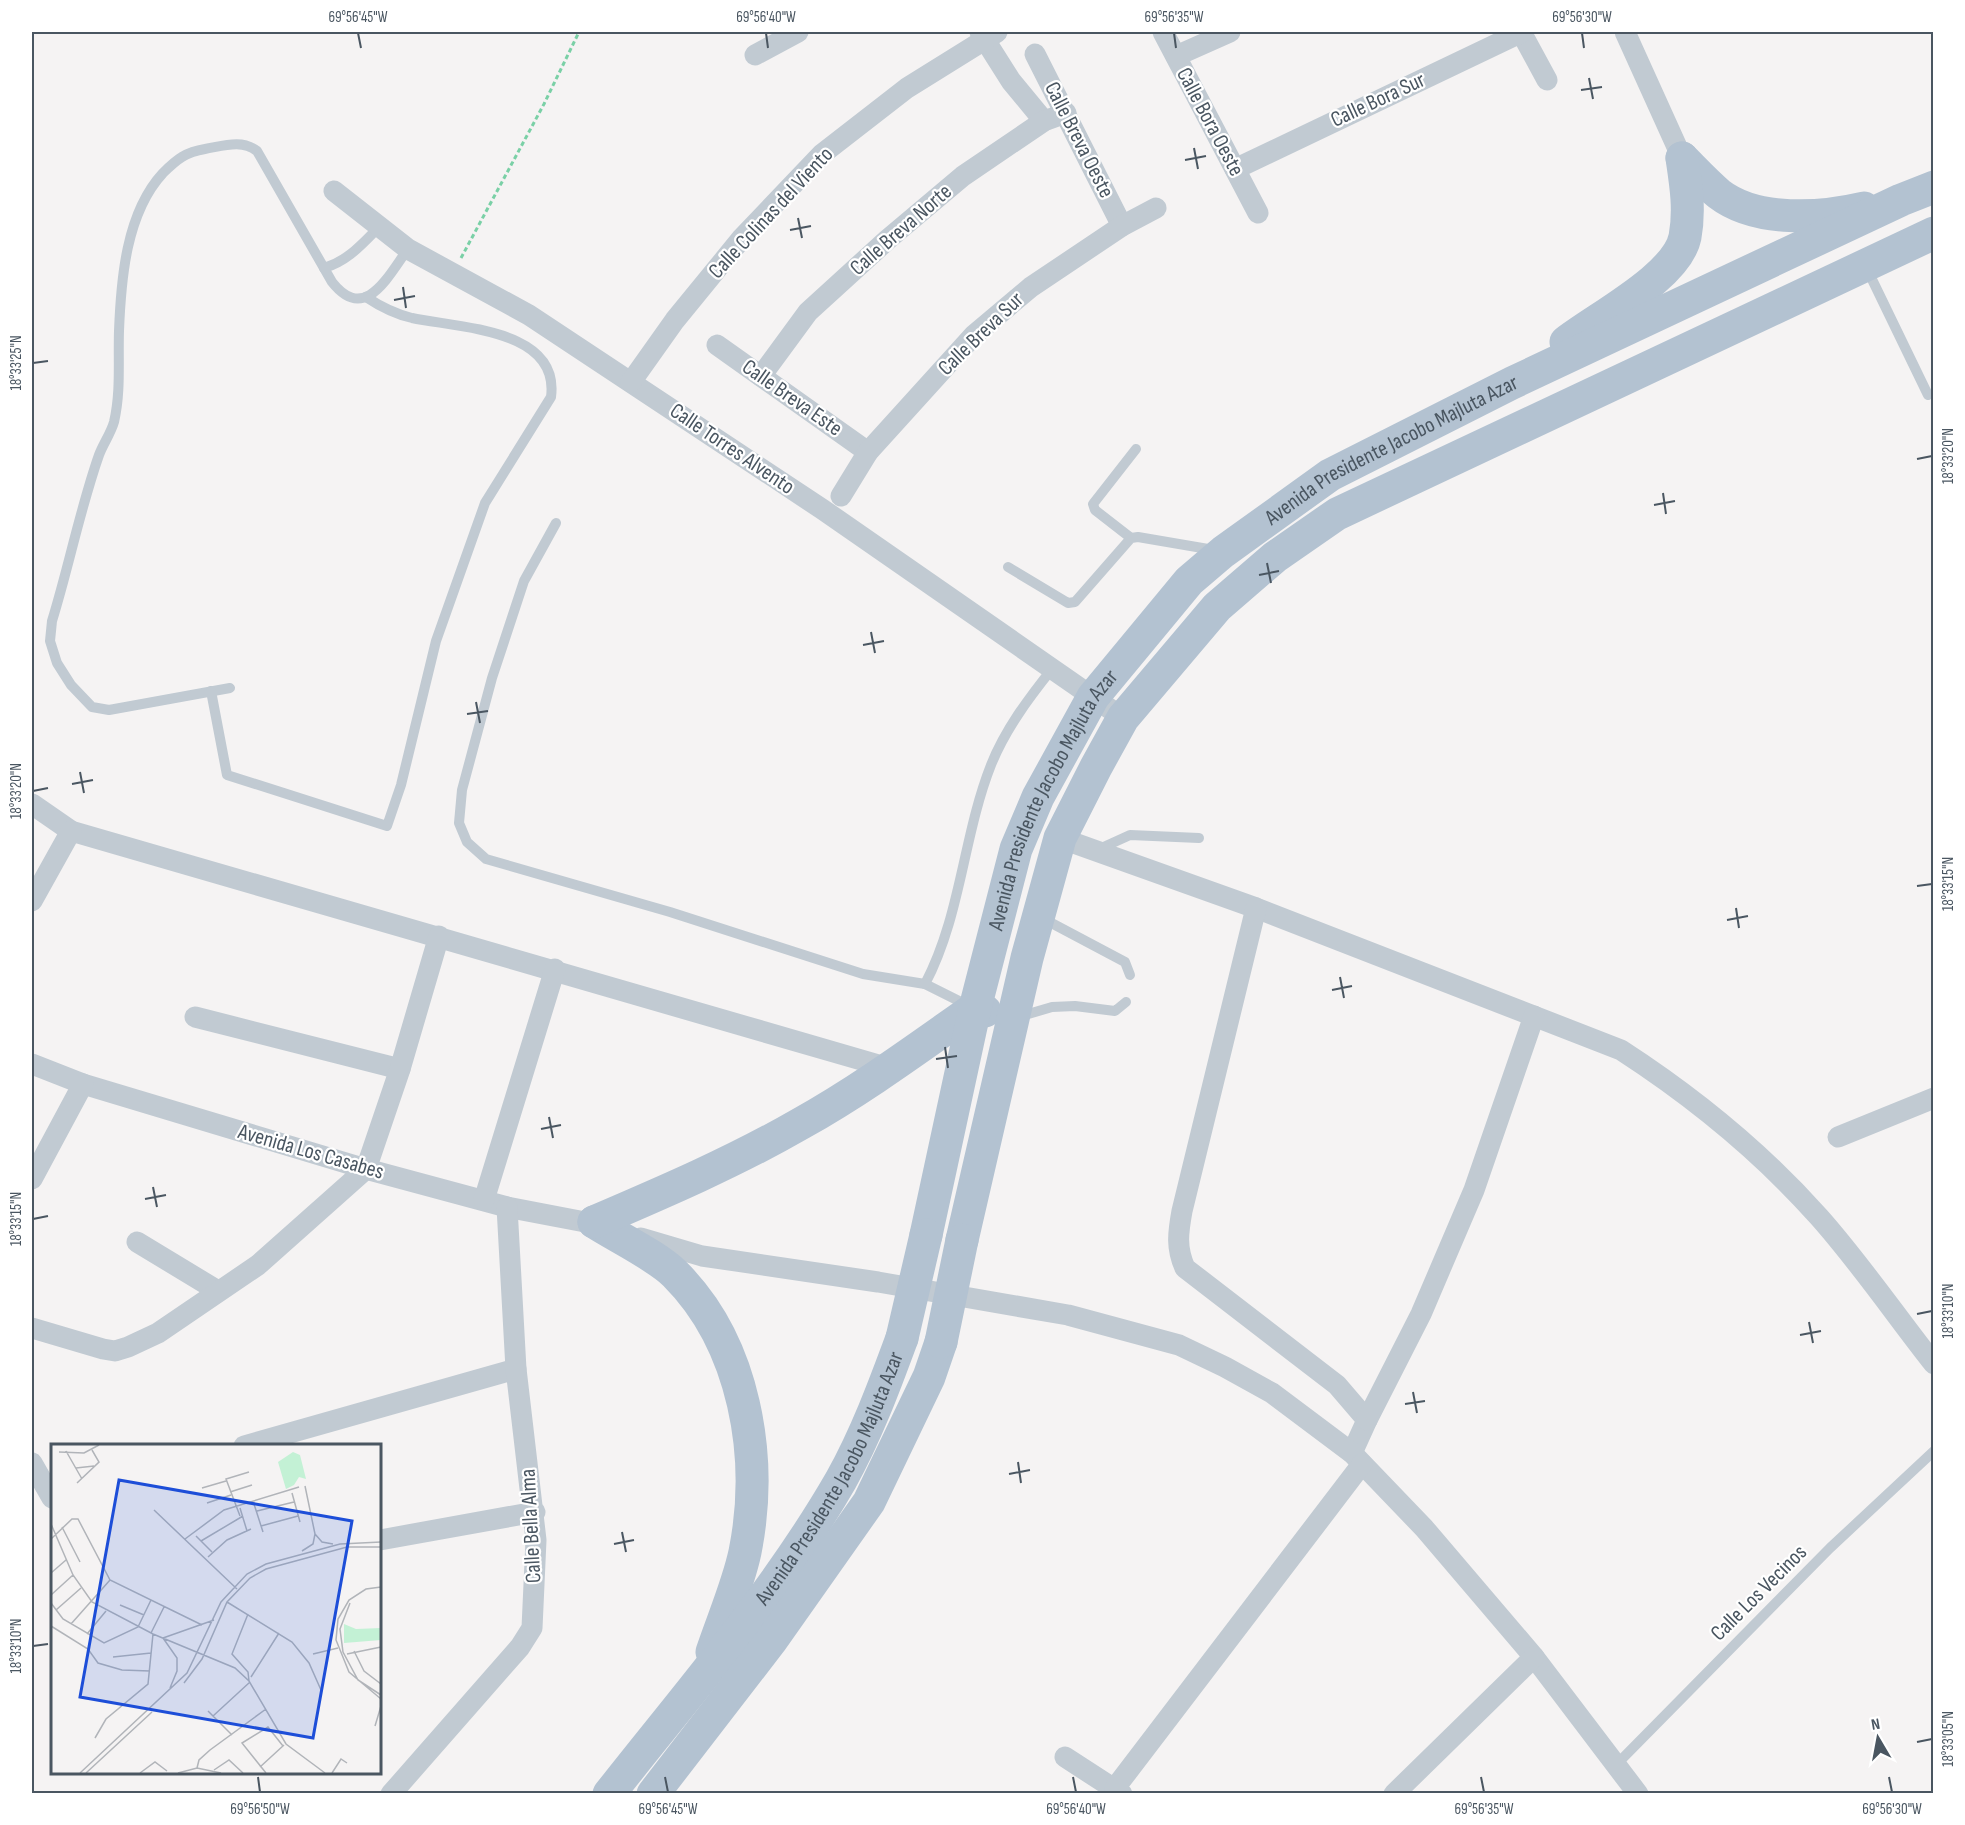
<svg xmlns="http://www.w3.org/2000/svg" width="1965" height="1825" font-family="'Sofia Sans Condensed',sans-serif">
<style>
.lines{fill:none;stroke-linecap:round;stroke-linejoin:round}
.path{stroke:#7ad0a6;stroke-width:3;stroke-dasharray:4.5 3;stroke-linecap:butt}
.service{stroke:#c1cad2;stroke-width:10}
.minor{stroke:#c1cad2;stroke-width:21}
.primary{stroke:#b3c2d1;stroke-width:33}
.primary-bridge{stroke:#b3c2d1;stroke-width:33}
.ticks{fill:none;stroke:#4a5661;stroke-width:2}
.labels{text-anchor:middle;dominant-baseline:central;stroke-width:4.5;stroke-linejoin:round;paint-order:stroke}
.street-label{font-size:22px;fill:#4a5661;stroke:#fff}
.inset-road{fill:none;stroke:#b1b4b9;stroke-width:1.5}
.view{fill:#1d4ed8;fill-opacity:0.15;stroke:#1d4ed8;stroke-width:3}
.inset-edge{fill:none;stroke:#4a5661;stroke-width:3}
.neatline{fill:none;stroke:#4a5661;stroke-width:2}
.ticks-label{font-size:15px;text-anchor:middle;fill:#4a5661}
</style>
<rect width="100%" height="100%" fill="#f5f3f3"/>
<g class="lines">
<path class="path" d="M461 258 544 104 579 32"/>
<g class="service">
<path d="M324 268C348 261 362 244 379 227"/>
<path d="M1867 269 1928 395"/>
<path d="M556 523 524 581 492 678 462 790 459 823 467 842 486 859 670 912 863 974 925 984 969 1006"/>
<path d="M1131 538 1095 510 1093 504 1136 449"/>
<path d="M1008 567 1068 603 1075 602 1131 538 1138 537 1214 550"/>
<path d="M230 688 109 710 92 707 71 685 57 663 50 641 52 621C69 566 80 509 99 455 103 444 111 433 114 422 121 392 118 362 119 331 121 279 126 213 163 173 177 159 186 152 205 149 223 146 242 139 257 151L332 282C365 324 388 276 408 249"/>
<path d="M211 691 227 775 387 826 401 785 436 641 485 503 551 397C560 329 460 328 412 318 395 314 381 307 366 297"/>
<path d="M1097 850 1130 835 1199 838"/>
<path d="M1042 918 1125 962 1130 975"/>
<path d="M925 984C961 916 963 836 991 765 1005 730 1028 699 1052 669"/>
<path d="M1018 1017 1052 1007 1075 1006 1115 1011 1126 1002"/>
<path d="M1615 1766 1830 1548 1934 1451"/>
</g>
<g class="minor">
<path d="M980 32 1011 81 1044 121"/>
<path d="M1163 32 1258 213"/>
<path d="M1521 32 1547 80"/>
<path d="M1625 32 1682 158"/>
<path d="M1035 54 1122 226"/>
<path d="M755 55 798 32"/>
<path d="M1176 56 1230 32"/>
<path d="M1235 169 1522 32"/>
<path d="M334 191 408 249 529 315 822 509 1123 718"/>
<path d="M717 345 868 452"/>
<path d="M761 376 808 312 887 240 963 176 1044 121 1066 113"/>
<path d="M631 382 675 320 742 238 822 154 907 88 997 32"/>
<path d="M841 496 868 452 974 335 1031 287 1122 226 1156 208"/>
<path d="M32 804 71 831 889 1068"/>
<path d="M1060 838 1256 908 1621 1050C1692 1096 1762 1153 1819 1217 1860 1263 1896 1316 1934 1364"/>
<path d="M32 901 71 831"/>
<path d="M1256 908 1182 1211C1178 1233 1176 1248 1185 1268L1337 1385 1367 1420 1352 1453"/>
<path d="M195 1017 400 1069"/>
<path d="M32 1064 83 1084 366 1169 507 1207 606 1226"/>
<path d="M1838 1137 1934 1098"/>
<path d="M32 1179 83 1084"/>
<path d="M484 1200 555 969"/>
<path d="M641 1238 702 1256 878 1282 1068 1315 1179 1345 1225 1367 1272 1393 1352 1453 1424 1528 1534 1657 1638 1794"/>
<path d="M137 1242 218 1291"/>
<path d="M32 1328 103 1349 115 1351 128 1347 158 1333 258 1265 366 1169 400 1069 439 936"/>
<path d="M1367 1420 1421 1314 1474 1190 1534 1016"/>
<path d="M244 1446 516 1369"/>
<path d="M32 1463 52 1498"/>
<path d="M380 1540 535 1512"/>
<path d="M1065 1757 1122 1794"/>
<path d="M1115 1788 1362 1464"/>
<path d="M391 1794 520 1647 532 1628 536 1540 516 1369 507 1207"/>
<path d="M1394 1794 1534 1657"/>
</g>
<g class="primary">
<path d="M1682 158C1694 170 1706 183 1719 194 1757 223 1821 218 1864 208"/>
<path d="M1566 342C1598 317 1677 277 1685 237 1690 210 1686 185 1682 158"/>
<path d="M594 1222C617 1237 657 1256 675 1274 745 1344 764 1457 745 1552 738 1585 723 1619 712 1652"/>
<path d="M594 1222C664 1192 734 1162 800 1124 861 1090 918 1048 975 1008L985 1011"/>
<path id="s1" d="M926 1235 975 1008 1016 849 1038 797 1093 697 1189 581 1223 552 1330 475 1512 383 1901 200 1934 187"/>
<path d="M962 1240 1027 958 1060 838 1096 767 1123 718 1217 607 1275 557 1337 514 1934 233"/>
<path id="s2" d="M609 1794C689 1692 776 1593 841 1480 866 1435 884 1387 902 1338"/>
<path d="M653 1794 771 1641 869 1502 929 1377 941 1342"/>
</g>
<g class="primary-bridge">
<path d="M902 1338 926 1235"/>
<path d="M941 1342 962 1240"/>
</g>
</g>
<path class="ticks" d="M358 33 361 48M766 33 768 48M1174 33 1176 48M1582 33 1584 48M1589 78 1593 99M1581 90 1602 87M1194 148 1198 169M1185 160 1206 156M798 218 802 238M790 230 811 226M403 287 406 308M394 300 415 296M33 363 48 361M1917 459 1932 456M1663 493 1666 514M1654 505 1675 501M1267 563 1271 583M1259 575 1279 571M871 632 875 653M863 645 884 641M476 702 480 723M467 714 488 711M80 772 84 793M72 784 93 780M33 791 48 788M1917 886 1932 884M1736 908 1739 928M1727 920 1748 916M1340 977 1344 998M1332 990 1352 986M945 1047 948 1068M936 1059 957 1056M549 1117 553 1138M541 1129 561 1125M153 1187 157 1207M145 1199 166 1195M33 1219 48 1216M1917 1314 1932 1311M1809 1322 1813 1343M1800 1335 1821 1331M1413 1392 1417 1413M1405 1404 1425 1401M1018 1462 1021 1483M1009 1474 1030 1470M622 1532 626 1552M614 1544 634 1540M33 1646 48 1644M1917 1742 1932 1739M258 1777 260 1792M665 1777 668 1792M1073 1777 1076 1792M1481 1777 1484 1792M1889 1777 1892 1792"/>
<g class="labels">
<g class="street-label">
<text transform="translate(1378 100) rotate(-25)">Calle Bora Sur</text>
<text transform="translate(1210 122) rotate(62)">Calle Bora Oeste</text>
<text transform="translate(1079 140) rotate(63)">Calle Breva Oeste</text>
<text transform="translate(771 213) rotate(-47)">Calle Colinas del Viento</text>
<text transform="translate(901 230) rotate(-41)">Calle Breva Norte</text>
<text transform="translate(981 334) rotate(-44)">Calle Breva Sur</text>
<text transform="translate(792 398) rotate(35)">Calle Breva Este</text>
<text transform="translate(732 449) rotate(34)">Calle Torres Alvento</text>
<text stroke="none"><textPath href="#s1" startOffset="960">Avenida Presidente Jacobo Majluta Azar</textPath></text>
<text stroke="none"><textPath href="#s1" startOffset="456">Avenida Presidente Jacobo Majluta Azar</textPath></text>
<text transform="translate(311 1152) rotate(16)">Avenida Los Casabes</text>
<text stroke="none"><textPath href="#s2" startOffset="387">Avenida Presidente Jacobo Majluta Azar</textPath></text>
<text transform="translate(531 1526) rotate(-93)">Calle Bella Alma</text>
<text transform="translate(1759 1593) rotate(-45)">Calle Los Vecinos</text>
</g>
</g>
<g transform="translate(51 1444)">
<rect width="330" height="330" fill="#f5f3f3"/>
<path d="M242 8 249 11 255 35 248 33 243 41 235 45 227 18ZM293 180 305 185 330 184V196L293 199Z" fill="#c3f1d5"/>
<path class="inset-road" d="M15 7 31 35M8 8 33 9 48 1M25 24 43 22M26 39 48 18 41 6M254 42 264 90M151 44 175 37M179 48 201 41M241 49 249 78M156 59 180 51M203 60 212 88M189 64 196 87M103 66 186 145M206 67 243 58M189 72 175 35 198 28M0 80 22 131 41 158 102 190 184 224 198 237 235 300 274 329M210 82 247 72M11 83 29 118M264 90 271 98 282 100M145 92 161 108M0 95 21 75H27L59 136 151 181M134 95 173 66 248 43M150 97 192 72M251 107 262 100 264 90M157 113 176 96 200 85M0 129 15 116M330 143 315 145 298 156 287 175 285 196 298 228 330 255M0 151 22 131M176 158 241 198 258 219 270 246M0 159 12 175 53 199 87 183 100 156M299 159 289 185 292 208 307 236 330 251M69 161 93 171M5 166 30 144M197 170 181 210 197 228 198 237M20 180 59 136M0 182 37 205 47 219 71 226 99 227M100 189 113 163M36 190 55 167M112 194 126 214V227L119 244M112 194 163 176M303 207 313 227 330 240M262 210 287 204M296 210 330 203M62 213 100 209M200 233 228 189M133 239 151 215 176 158 199 134 215 125 296 103H330M157 267 181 291M162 272 199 238M324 282 330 262M44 294 55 275 97 240 102 190M209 323 233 301M146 324 148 316 159 306 215 265M163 326 178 316 192 329M29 329 136 229 170 158 196 130 215 120 289 100 330 98M35 329 101 268M89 329 104 318 116 327M127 329 146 324 170 329M215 329 191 299 217 283 232 302M281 329 290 315 296 319"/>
<path class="view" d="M68 36 301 77 262 294 29 253Z"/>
<rect width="330" height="330" class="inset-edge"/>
</g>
<rect width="1965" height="1825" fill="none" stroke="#ffffff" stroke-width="66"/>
<g transform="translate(1878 1738) rotate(350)" stroke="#ffffff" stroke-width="4.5" paint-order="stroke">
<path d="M0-4.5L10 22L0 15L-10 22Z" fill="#4a5661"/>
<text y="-9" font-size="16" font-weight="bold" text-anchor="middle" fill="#4a5661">N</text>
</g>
<rect x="33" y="33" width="1899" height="1759" class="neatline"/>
<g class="ticks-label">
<text x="358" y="22">69°56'45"W</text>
<text x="766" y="22">69°56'40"W</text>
<text x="1174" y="22">69°56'35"W</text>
<text x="1582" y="22">69°56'30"W</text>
<text transform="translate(16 363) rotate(-90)" y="5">18°33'25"N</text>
<text transform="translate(1948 456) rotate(-90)" y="5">18°33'20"N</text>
<text transform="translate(16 791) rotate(-90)" y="5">18°33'20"N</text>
<text transform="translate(1948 884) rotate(-90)" y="5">18°33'15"N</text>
<text transform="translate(16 1219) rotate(-90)" y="5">18°33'15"N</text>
<text transform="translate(1948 1311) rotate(-90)" y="5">18°33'10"N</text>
<text transform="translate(16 1646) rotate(-90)" y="5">18°33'10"N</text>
<text transform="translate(1948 1739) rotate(-90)" y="5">18°33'05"N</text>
<text x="260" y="1814">69°56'50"W</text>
<text x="668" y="1814">69°56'45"W</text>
<text x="1076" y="1814">69°56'40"W</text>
<text x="1484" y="1814">69°56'35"W</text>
<text x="1892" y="1814">69°56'30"W</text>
</g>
</svg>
